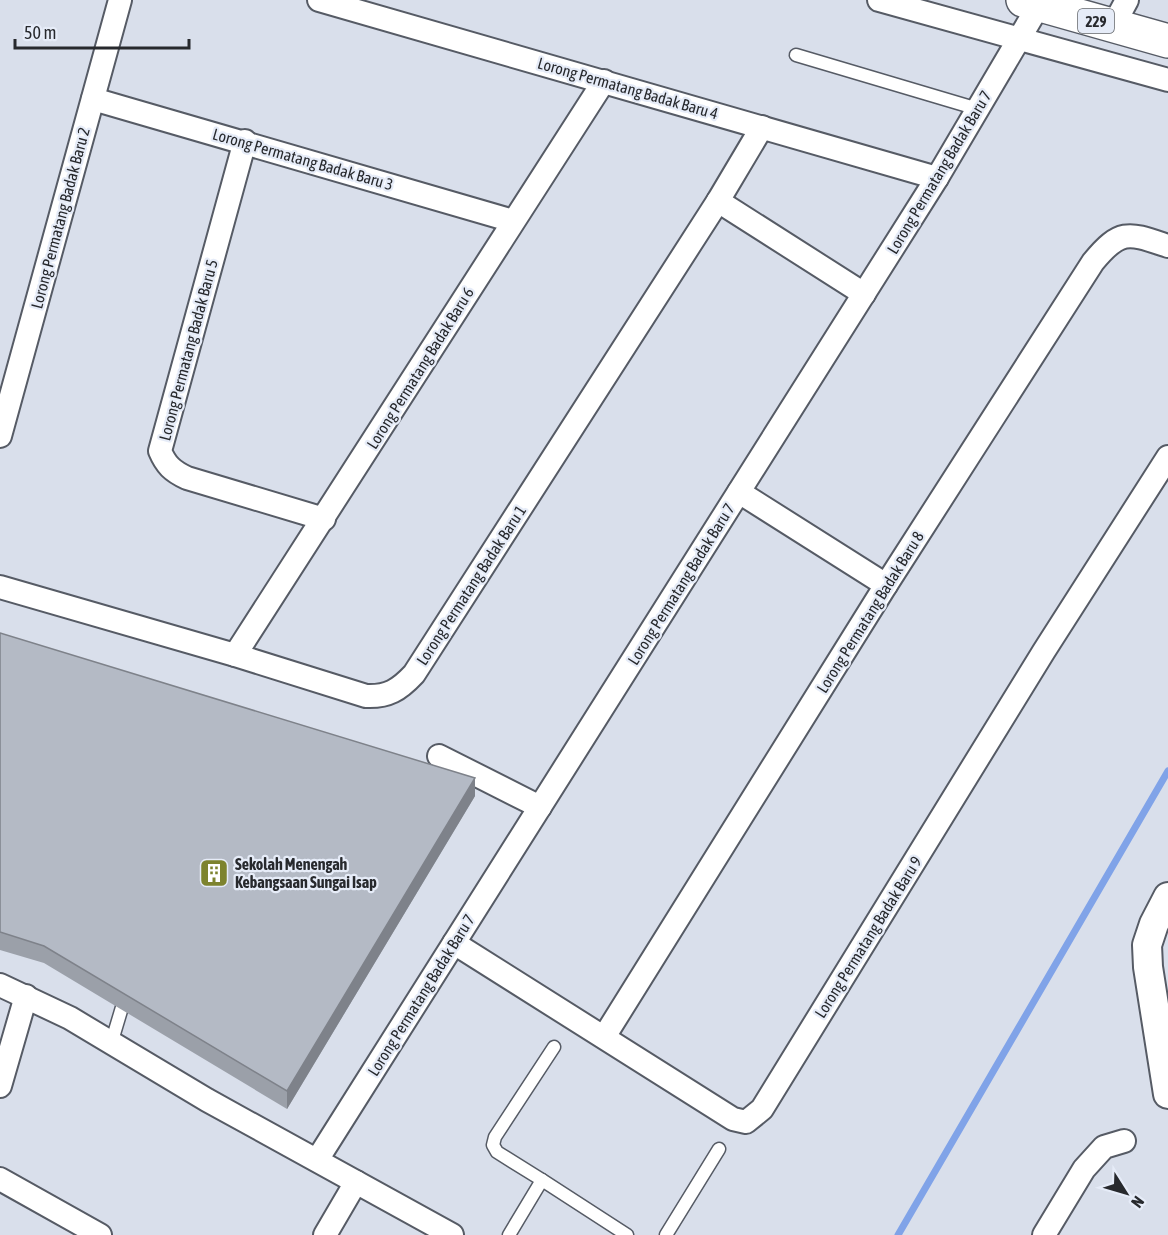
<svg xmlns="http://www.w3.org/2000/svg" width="1168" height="1235" font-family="'Asap Condensed',sans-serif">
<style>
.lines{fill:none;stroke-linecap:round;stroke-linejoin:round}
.stream{stroke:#80a3e8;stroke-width:7}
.service-casing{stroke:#565b65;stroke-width:15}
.minor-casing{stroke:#565b65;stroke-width:26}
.tertiary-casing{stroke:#565b65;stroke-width:32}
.primary-casing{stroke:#565b65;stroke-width:36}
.service{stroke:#fff;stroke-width:12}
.minor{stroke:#fff;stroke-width:22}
.tertiary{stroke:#fff;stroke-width:28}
.primary{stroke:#fff;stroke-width:33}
.wall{fill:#9ba0a9}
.shaded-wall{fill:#7e828a}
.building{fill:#b4bac5;stroke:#7e828a;stroke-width:1.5}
.labels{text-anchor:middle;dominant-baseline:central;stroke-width:4.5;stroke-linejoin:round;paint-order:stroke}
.shield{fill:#e6ecf8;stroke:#60646a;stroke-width:1.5}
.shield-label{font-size:15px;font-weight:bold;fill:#27292d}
.street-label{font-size:16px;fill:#27292d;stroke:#e6ecf8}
.poi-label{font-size:16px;font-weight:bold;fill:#27292d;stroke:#e6ecf8;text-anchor:start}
</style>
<rect width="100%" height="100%" fill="#d9dfeb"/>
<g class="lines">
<path class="stream" d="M898 1235 1168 771"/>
<g class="service-casing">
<g id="service">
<path d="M796 55 978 109"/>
<path d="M111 1044 126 994"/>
<path d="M542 1180 497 1152 493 1145 495 1137 554 1047"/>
<path d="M509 1235 542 1180 627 1235"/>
<path d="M666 1235 719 1149"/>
</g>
</g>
<g class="minor-casing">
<g id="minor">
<path d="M319 0 937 178"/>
<path d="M879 0 1168 80"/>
<path d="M1113 26 1127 0"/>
<path d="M93 99 513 221"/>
<path d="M245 141 160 451C166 465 172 471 187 478L324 519"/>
<path d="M718 201 864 294"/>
<path d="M0 436 120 0"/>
<path d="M739 492 886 585"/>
<path d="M0 587 235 655 366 696C388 697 399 690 414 674L718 201 762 127"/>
<path d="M235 655 604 81"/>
<path d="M439 756 540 807"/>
<path d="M454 943 733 1119 746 1122 762 1109 1044 651 1168 457"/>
<path d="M0 985 70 1018 207 1100 452 1235"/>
<path d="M604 1037 886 585 1093 262C1121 228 1129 233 1168 246"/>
<path d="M0 1086 26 996"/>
<path d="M317 1160 937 178 1039 5"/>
<path d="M0 1179 100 1235"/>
<path d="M325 1235 356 1182"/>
<path d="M1044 1235 1084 1169 1104 1147 1124 1141"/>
</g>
</g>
<g class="tertiary-casing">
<path id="tertiary" d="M1168 897 1154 924 1147 945 1148 967 1168 1094"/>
</g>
<g class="primary-casing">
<path id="primary" d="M1023 0 1168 41"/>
</g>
<use href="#service" class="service"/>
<use href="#minor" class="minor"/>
<use href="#tertiary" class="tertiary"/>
<use href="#primary" class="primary"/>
</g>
<path class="wall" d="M0 633 475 796 287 1109 44 963 0 950Z"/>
<path class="shaded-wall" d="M475 778V796L287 1109V1091Z"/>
<path class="building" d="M0 633 475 778 287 1091 44 946 0 932Z"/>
<defs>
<g id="building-square" transform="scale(1.5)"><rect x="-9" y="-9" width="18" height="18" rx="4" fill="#7d832e" stroke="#e6ecf8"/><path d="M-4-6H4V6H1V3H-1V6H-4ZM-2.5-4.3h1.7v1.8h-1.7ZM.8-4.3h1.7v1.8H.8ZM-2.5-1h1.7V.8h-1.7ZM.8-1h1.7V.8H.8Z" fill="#fff"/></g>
</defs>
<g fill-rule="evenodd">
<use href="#building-square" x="214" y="873"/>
</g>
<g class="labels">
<rect class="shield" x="1078" y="9" width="36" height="24" rx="4.5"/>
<g class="shield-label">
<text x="1096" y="21">229</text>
</g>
<g class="street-label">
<text transform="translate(628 88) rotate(16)">Lorong Permatang Badak Baru 4</text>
<text transform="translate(303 159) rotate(16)">Lorong Permatang Badak Baru 3</text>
<text transform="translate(939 172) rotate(-59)">Lorong Permatang Badak Baru 7</text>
<text transform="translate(60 218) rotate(-75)">Lorong Permatang Badak Baru 2</text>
<text transform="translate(188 350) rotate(-75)">Lorong Permatang Badak Baru 5</text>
<text transform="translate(420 368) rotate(-58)">Lorong Permatang Badak Baru 6</text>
<text transform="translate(681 584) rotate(-58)">Lorong Permatang Badak Baru 7</text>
<text transform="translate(471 585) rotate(-57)">Lorong Permatang Badak Baru 1</text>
<text transform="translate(870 612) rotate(-58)">Lorong Permatang Badak Baru 8</text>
<text transform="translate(868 937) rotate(-58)">Lorong Permatang Badak Baru 9</text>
<text transform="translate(421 995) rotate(-58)">Lorong Permatang Badak Baru 7</text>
</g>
<g class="poi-label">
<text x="235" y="864">Sekolah Menengah<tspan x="235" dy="18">Kebangsaan Sungai Isap</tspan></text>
</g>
</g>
<g transform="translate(1126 1193) rotate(127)" stroke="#e6ecf8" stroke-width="4.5" paint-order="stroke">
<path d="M0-4.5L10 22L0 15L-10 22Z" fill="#27292d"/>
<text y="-9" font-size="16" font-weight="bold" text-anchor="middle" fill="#27292d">N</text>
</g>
<path d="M15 39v9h174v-9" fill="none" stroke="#27292d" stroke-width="3"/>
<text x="24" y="39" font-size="18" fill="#27292d" stroke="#e6ecf8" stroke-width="4.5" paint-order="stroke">50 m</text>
</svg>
